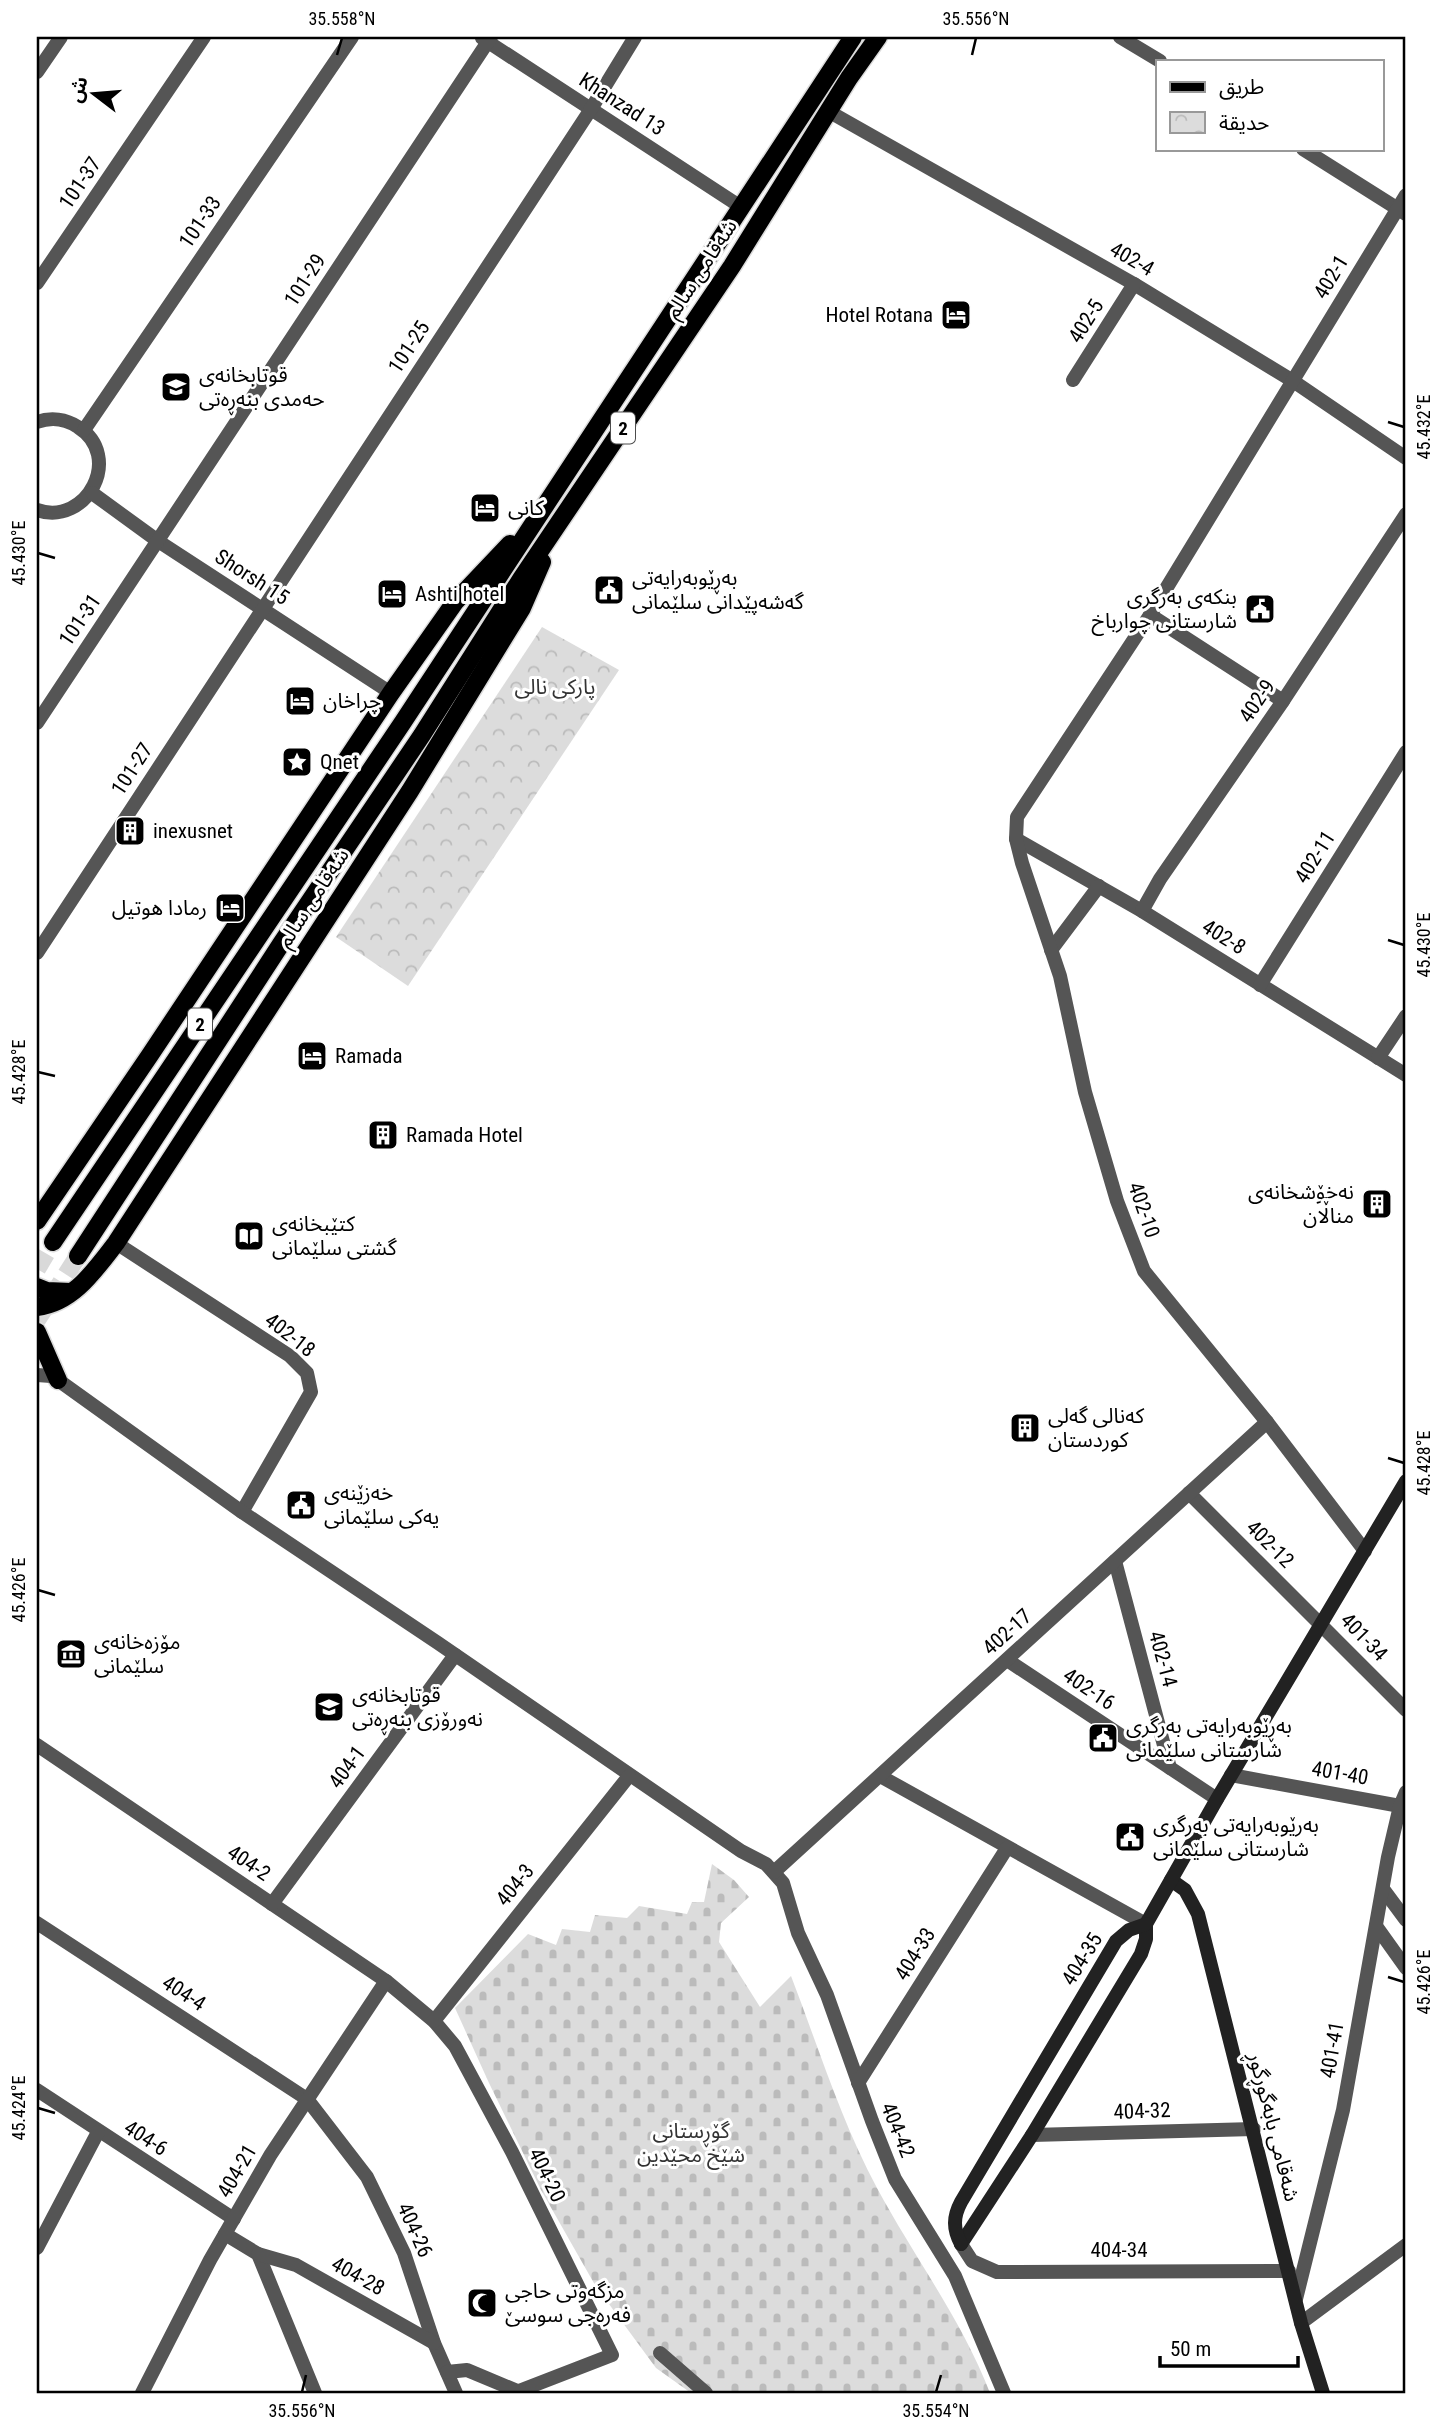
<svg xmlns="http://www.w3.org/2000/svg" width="1443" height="2430" font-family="'Roboto Condensed','Noto Sans Arabic',sans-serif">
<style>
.cemetery{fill:url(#cemetery-stones)}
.park{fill:url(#park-crowns)}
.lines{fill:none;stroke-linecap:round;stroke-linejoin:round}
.primary-tunnel{stroke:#d9d9d9;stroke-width:18;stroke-dasharray:18 9;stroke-linecap:butt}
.primary-casing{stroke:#dbdbdb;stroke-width:21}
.street{stroke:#555;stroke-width:14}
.secondary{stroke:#222;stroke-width:14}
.primary{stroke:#000;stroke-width:18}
.ticks{fill:none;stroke:#000;stroke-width:2.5}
.labels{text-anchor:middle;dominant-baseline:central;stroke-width:6;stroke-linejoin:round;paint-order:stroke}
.shield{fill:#fff;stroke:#4c4c4c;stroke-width:2}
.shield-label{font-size:19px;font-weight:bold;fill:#000}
.street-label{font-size:21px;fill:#000;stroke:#fff}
.poi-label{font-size:21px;fill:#000;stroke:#fff;text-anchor:start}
.park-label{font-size:21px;fill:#333;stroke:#fff}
.neatline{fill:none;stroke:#000;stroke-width:2.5}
.ticks-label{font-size:18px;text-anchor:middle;fill:#000}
</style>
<defs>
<pattern id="cemetery-stones" width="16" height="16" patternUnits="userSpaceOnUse" patternTransform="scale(1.75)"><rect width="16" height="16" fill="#dcdcdc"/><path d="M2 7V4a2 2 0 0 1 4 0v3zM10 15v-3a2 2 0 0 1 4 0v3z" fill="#bbb"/></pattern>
<pattern id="park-crowns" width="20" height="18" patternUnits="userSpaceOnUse" patternTransform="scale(1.75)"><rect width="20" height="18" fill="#dcdcdc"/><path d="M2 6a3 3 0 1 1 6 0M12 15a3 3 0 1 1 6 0" fill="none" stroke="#bbb"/></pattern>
</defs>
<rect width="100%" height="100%" fill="#fff"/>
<path class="cemetery" d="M712 1864 734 1880 749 1897 721 1923 719 1942 760 2007 791 1976C818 2046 841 2121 877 2188 914 2257 962 2320 990 2393H691L656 2368 595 2285 541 2190 489 2083 455 2008 528 1934 556 1945 562 1929 590 1932 595 1915 627 1918 639 1906 687 1914 692 1902H704Z"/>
<path class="park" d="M542 627 619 670 408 986 336 937Z"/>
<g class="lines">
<g class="primary-tunnel">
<path d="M37 1269 53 1242"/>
<path d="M37 1320 78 1256"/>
</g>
<g class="primary-casing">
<g id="primary">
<path d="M37 1221 150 1055 391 693 455 602 510 544"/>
<path d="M53 1242 403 722 853 37"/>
<path d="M78 1256 281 944 422 735 521 579 732 266 849 78 878 37"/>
<path d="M37 1287 47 1291 71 1292"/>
<path d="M37 1307C73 1303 95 1270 116 1243L410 791 522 608 542 562"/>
<path d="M37 1332 58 1380"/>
</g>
</g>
<g class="street">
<path d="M1120 37 1160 61"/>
<path d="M482 38 741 207"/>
<path d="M37 72 61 37"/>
<path d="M828 111 1134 284 1293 381 1406 458"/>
<path d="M1303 149 1406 214"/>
<path d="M37 283 204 37"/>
<path d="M1073 380 1134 284"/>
<path d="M37 422C51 417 66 419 78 427 124 456 87 527 37 510"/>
<path d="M84 430 352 37"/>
<path d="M92 493 158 541 391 693"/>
<path d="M1150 615 1283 701"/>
<path d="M37 723 491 37"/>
<path d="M1016 839 1142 911 1406 1075"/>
<path d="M1142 911 1160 879 1283 701 1406 514"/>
<path d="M1051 950 1099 886"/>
<path d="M37 953 591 109 635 37"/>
<path d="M1260 985 1406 752"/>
<path d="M1378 1058 1406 1016"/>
<path d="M116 1243 290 1356 307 1373 311 1392 242 1512"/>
<path d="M37 1375 51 1376 58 1380 242 1512 438 1643 741 1851 766 1864 783 1883 798 1933 827 1995 872 2121 895 2179 955 2276 1004 2393"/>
<path d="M1189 1493 1406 1710"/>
<path d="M1365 1551 1267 1422 1144 1271 1117 1201 1085 1092 1060 976 1022 863 1016 839 1017 817 1150 615 1406 195"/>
<path d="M1115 1561 1170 1768"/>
<path d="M1007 1660 1217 1799"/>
<path d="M37 1745 386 1981 434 2021 455 2046 512 2152 612 2355 519 2391"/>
<path d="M1231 1775 1400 1806"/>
<path d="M880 1776 1146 1924"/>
<path d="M774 1872 1267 1422"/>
<path d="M1383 1889 1406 1920"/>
<path d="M272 1904 455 1655"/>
<path d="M37 1923 307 2099 367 2177 404 2253 434 2343 456 2393"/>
<path d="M1376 1926 1406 1968"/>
<path d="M434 2021 629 1776"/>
<path d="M858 2083 1007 1848"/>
<path d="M37 2090 234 2219"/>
<path d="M1032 2135 1254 2129"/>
<path d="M225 2234 258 2254 315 2393"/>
<path d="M961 2244 972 2261 997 2272 1289 2271"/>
<path d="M37 2248 98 2132"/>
<path d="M258 2254 296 2265 434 2343"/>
<path d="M1296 2299 1343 2110 1388 1857 1400 1806 1406 1792"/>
<path d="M1301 2323 1406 2245"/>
<path d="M660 2353 706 2393"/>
<path d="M447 2372 467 2370 522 2393"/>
<path d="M142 2393 210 2260 271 2154 386 1981"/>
</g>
<g class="secondary">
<path d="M1171 1880 1185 1890 1198 1914 1301 2323 1323 2393"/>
<path d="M961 2244 1032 2135 1141 1954 1146 1939V1924L1217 1799 1406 1481"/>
<path d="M961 2244C953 2229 953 2217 961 2202L1116 1941 1129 1930 1146 1924"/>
</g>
<use href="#primary" class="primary"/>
</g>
<path class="ticks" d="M337 55 342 38M972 55 976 38M1388 422 1404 427M38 553 55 558M1388 940 1404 945M38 1072 55 1076M1388 1458 1404 1463M38 1590 55 1595M1388 1977 1404 1982M38 2108 55 2113M302 2392 306 2375M936 2392 941 2375"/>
<defs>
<g id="hotel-square" transform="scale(1.575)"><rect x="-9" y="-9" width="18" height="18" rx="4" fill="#000" stroke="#fff"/><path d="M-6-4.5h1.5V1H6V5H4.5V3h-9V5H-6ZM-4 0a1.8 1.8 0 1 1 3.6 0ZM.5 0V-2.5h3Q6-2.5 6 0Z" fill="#fff"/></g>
<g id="school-square" transform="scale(1.575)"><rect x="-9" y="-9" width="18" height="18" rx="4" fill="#000" stroke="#fff"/><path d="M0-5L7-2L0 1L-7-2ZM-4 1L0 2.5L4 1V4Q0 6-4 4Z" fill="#fff"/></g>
<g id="civic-square" transform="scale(1.575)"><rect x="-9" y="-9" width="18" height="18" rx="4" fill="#000" stroke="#fff"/><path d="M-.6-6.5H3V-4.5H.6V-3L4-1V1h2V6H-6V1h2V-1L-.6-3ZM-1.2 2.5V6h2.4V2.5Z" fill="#fff"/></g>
<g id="sight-square" transform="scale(1.575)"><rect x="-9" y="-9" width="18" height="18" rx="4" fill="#000" stroke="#fff"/><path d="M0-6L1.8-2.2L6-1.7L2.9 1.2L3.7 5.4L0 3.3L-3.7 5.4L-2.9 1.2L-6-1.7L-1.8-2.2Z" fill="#fff"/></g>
<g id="building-square" transform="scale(1.575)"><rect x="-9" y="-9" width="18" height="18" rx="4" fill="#000" stroke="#fff"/><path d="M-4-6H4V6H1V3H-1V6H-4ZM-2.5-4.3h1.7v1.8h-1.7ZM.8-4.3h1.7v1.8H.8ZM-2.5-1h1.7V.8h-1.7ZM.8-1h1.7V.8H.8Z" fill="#fff"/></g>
<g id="library-square" transform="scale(1.575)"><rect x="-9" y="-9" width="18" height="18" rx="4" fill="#000" stroke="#fff"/><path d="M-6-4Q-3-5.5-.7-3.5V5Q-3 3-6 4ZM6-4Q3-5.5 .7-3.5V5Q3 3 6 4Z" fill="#fff"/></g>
<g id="museum-square" transform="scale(1.575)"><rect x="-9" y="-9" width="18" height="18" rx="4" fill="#000" stroke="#fff"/><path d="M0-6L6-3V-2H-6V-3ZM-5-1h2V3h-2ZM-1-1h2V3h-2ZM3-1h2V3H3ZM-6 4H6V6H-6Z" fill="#fff"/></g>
<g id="mosque-square" transform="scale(1.575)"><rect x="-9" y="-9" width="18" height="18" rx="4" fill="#000" stroke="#fff"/><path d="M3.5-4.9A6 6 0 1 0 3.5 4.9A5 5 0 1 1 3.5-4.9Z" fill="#fff"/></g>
</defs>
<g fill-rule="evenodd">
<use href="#hotel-square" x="956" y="315"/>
<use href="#school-square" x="176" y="387"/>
<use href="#hotel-square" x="485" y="508"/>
<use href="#civic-square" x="609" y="590"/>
<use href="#hotel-square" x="392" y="594"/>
<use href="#civic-square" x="1260" y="609"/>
<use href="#hotel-square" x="300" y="701"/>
<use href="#sight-square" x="297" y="762"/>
<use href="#building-square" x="130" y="831"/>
<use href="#hotel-square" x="230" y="908"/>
<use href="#hotel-square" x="312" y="1056"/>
<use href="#building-square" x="383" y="1135"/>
<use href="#building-square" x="1377" y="1204"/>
<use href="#library-square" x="249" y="1236"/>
<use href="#building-square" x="1025" y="1428"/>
<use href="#civic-square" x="301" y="1505"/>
<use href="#museum-square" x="71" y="1654"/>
<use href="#school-square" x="329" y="1707"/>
<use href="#civic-square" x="1103" y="1738"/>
<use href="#civic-square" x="1130" y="1837"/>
<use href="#mosque-square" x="482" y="2303"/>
</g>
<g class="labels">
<g class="shield">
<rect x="611" y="412.5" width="24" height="31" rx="5"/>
<rect x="188" y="1008.5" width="24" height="31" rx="5"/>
</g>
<g class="shield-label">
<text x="623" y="428">2</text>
<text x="200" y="1024">2</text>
</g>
<g class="street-label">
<text transform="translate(622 104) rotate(33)">Khanzad 13</text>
<text transform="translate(80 183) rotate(-56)">101-37</text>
<text transform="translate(200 222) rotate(-56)">101-33</text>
<text transform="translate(1132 259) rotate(30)">402-4</text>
<text transform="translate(701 269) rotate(-57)">شەقامی سالم</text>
<text transform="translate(1331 277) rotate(-59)">402-1</text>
<text transform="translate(305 280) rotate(-57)">101-29</text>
<text transform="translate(1086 321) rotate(-58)">402-5</text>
<text transform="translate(409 347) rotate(-57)">101-25</text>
<text transform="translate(252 577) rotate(33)">Shorsh 15</text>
<text transform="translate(80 620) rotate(-56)">101-31</text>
<text transform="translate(1257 701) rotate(-56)">402-9</text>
<text transform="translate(132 769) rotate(-57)">101-27</text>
<text transform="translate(1315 857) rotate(-58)">402-11</text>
<text transform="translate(313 898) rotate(-57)">شەقامی سالم</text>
<text transform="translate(1224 937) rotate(32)">402-8</text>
<text transform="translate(1144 1210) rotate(71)">402-10</text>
<text transform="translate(290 1335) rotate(38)">402-18</text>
<text transform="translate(1270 1544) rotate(45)">402-12</text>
<text transform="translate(1007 1632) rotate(-42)">402-17</text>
<text transform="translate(1364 1637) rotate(46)">401-34</text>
<text transform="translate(1163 1659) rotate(75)">402-14</text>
<text transform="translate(1089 1689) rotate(34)">402-16</text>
<text transform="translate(347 1767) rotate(-54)">404-1</text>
<text transform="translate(1340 1773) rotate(10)">401-40</text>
<text transform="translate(249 1863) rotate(34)">404-2</text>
<text transform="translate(515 1885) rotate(-51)">404-3</text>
<text transform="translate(915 1954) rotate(-58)">404-33</text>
<text transform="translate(1082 1959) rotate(-58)">404-35</text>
<text transform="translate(184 1993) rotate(33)">404-4</text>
<text transform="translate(1332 2050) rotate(-80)">401-41</text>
<text transform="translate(1142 2111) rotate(-2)">404-32</text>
<text transform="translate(1274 2127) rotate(76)">شەقامی بابەگوڕگوڕ</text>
<text transform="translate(898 2130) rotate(68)">404-42</text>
<text transform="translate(146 2138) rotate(33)">404-6</text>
<text transform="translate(237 2171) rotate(-60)">404-21</text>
<text transform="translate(547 2175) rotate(64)">404-20</text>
<text transform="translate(415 2230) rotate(66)">404-26</text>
<text x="1119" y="2250">404-34</text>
<text transform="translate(358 2276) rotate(29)">404-28</text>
</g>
<g class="poi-label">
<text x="933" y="315" text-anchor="end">Hotel Rotana</text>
<text x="199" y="375">قوتابخانەی<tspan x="199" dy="24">حەمدی بنەڕەتی</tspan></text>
<text x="508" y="508">کانی</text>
<text x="632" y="578">بەڕێوبەرایەتی<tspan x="632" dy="24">گەشەپێدانی سلێمانی</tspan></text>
<text x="415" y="594">Ashti hotel</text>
<text x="1237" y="597" text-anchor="end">بنکەی بەرگری<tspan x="1237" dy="24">شارستانی چوارباخ</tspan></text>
<text x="323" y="701">چراخان</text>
<text x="320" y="762">Qnet</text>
<text x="153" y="831">inexusnet</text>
<text x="207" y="908" text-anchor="end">رمادا هوتيل</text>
<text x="335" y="1056">Ramada</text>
<text x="406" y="1135">Ramada Hotel</text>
<text x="1354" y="1192" text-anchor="end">نەخۆشخانەی<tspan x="1354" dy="24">مناڵان</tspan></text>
<text x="272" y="1224">کتێبخانەی<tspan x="272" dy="24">گشتی سلێمانی</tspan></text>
<text x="1048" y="1416">کەنالی گەلی<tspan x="1048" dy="24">کوردستان</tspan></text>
<text x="324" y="1493">خەزێنەی<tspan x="324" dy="24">یەکی سلێمانی</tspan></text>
<text x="94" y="1642">مۆزەخانەی<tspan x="94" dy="24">سلێمانی</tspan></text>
<text x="352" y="1695">قوتابخانەی<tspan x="352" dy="24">نەورۆزی بنەڕەتی</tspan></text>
<text x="1126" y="1726">بەڕێوبەرایەتی بەرگری<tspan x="1126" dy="24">شارستانی سلێمانی</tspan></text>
<text x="1153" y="1825">بەرێوبەرایەتی بەرگری<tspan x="1153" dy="24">شارستانی سلێمانی</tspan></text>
<text x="505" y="2291">مزگەوتی حاجی<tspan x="505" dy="24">فەرەجی سوسێ</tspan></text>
</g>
<g class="park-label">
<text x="555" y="687">پارکی نالی</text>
<text x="691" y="2131">گۆڕستانی<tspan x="691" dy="24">شێخ محێدین</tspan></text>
</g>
</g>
<rect width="1443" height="2430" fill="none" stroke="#ffffff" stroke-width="77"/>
<rect x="1156" y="60" width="228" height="91" fill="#ffffff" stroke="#999999" stroke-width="2"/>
<rect x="1170" y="82" width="35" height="10" fill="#000000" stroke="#999999" stroke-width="2"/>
<text x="1219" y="94" font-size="21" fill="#000000">طريق</text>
<rect x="1170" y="112" width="35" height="21" fill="url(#park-crowns)" stroke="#999999" stroke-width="2"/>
<text x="1219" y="130" font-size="21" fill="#000000">حديقة</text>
<g transform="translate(94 94) rotate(286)" stroke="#ffffff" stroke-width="5" paint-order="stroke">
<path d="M0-5L12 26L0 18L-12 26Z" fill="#000000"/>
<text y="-10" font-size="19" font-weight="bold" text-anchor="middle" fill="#000000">ش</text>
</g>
<path d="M1160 2356v10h138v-10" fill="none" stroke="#000000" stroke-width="3.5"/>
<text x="1170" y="2356" font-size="21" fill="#000000" stroke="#ffffff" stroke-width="5" paint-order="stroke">50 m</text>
<rect x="38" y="38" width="1366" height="2354" class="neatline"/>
<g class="ticks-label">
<text x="342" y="25">35.558°N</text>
<text x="976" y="25">35.556°N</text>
<text transform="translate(1424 427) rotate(-90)" y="6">45.432°E</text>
<text transform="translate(19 553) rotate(-90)" y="6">45.430°E</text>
<text transform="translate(1424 945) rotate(-90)" y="6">45.430°E</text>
<text transform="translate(19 1072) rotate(-90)" y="6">45.428°E</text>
<text transform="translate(1424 1463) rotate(-90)" y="6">45.428°E</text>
<text transform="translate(19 1590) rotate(-90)" y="6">45.426°E</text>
<text transform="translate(1424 1982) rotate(-90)" y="6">45.426°E</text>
<text transform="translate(19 2108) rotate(-90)" y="6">45.424°E</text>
<text x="302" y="2417">35.556°N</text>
<text x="936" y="2417">35.554°N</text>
</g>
</svg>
